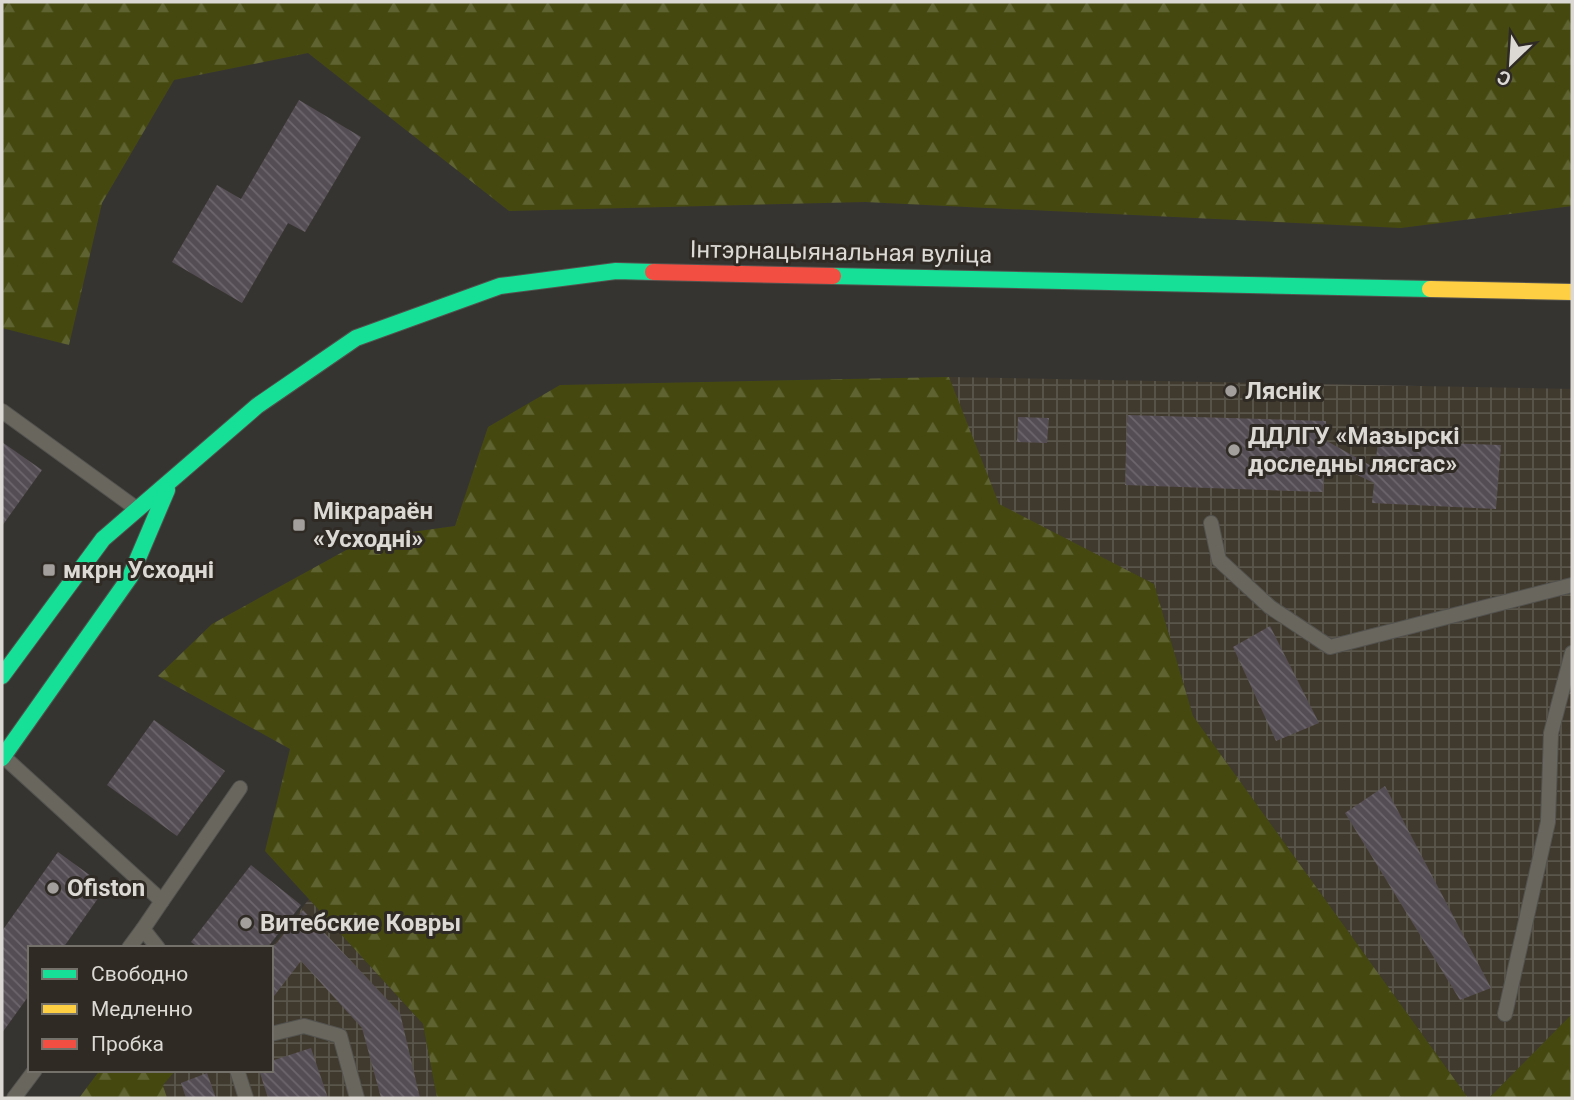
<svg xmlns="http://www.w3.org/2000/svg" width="1574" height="1100" font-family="Roboto,sans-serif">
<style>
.industrial{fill:url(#industrial-grid)}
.forest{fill:url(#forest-firs)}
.building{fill:url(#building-back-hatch)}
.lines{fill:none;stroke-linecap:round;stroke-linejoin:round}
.lane-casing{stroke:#53524f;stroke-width:16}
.fast-casing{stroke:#53524f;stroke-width:18}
.slow-casing{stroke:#53524f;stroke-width:18}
.jam-casing{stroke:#53524f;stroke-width:18}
.lane{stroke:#69675d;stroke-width:14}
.fast{stroke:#16e098;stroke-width:16}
.slow{stroke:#ffcf43;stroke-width:16}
.jam{stroke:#f24e42;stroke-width:16}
.poi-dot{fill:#a29f9c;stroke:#2f2b24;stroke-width:2.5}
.labels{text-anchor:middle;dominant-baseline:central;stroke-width:6;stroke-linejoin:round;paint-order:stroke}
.street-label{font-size:24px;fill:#dcd9d5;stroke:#2f2b24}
.poi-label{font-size:24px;font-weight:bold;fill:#dcd9d5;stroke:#2f2b24;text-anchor:start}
</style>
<defs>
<pattern id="industrial-grid" width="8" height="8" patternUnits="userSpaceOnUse" patternTransform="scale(1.75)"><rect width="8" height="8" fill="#403a2e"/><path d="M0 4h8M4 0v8" fill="none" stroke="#5b564b"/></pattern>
<pattern id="forest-firs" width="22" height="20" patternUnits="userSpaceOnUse" patternTransform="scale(1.75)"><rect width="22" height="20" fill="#454910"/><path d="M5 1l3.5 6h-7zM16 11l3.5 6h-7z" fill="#5f6332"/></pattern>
<pattern id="building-back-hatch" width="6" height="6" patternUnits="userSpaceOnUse" patternTransform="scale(1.75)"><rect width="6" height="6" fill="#554d54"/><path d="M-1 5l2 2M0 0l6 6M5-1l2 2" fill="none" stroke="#6d666c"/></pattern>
</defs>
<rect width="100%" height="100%" fill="#363431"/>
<g class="industrial">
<path d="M949 377 1572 389V1014L1489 1098H1468L1193 716 1154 584 998 504Z"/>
<path d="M309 899 423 1024 437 1098H167L163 1085 176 1070H271V948Z"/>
</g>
<g class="forest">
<path d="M2 2H1572V206L1401 228 865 202 509 211 308 53 174 80 102 203 69 345 2 328Z"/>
<path d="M949 377 999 504 1154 584 1193 716 1468 1098H437L423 1024 265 851 290 749 158 676 212 624 368 538 455 526 488 427 560 385Z"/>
<path d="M1572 1014V1098H1489Z"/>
<path d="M100 1070H176L163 1085 167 1098H79Z"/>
</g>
<g class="building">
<path d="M299 100 361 137 305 232 288 223 242 303 172 262 217 185 241 199Z"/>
<path d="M1127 415 1326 421 1325 440 1375 468 1378 441 1501 445 1496 509 1372 503 1374 483 1324 459 1323 492 1125 485Z"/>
<path d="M1018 417 1049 418 1047 443 1017 442Z"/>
<path d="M2 442 42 470 2 526Z"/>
<path d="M1270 626 1319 723 1276 741 1233 647Z"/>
<path d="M154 720 225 771 177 836 107 785Z"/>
<path d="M1385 786 1491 988 1460 1000 1345 813Z"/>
<path d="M58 852 106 887 63 948H30V994L2 1033V931Z"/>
<path d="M251 865 301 905 267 948H199L191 942Z"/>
<path d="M303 910 400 1013 420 1098H381L362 1028 301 961 271 1000V950Z"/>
<path d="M311 1048 328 1098H268L259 1070H271V1061Z"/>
<path d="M207 1073 216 1098H186L181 1083Z"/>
</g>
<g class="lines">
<g class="lane-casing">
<g id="lane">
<path d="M2 411 137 509"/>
<path d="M1211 523 1219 560 1270 607 1330 647 1572 585"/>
<path d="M4 757 162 901 143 929 158 948"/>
<path d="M162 901 240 788"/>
<path d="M129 948 143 929"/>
<path d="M1505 1014 1548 822 1551 733 1572 653"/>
<path d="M271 1034 304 1026 340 1036 357 1098"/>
<path d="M237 1070 246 1098"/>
<path d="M14 1098 35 1070"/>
</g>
</g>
<g class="fast-casing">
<g id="fast">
<path d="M833 276 1430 289"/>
<path d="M2 676 103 539 257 406 356 338 500 286 616 271 653 272"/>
<path d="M2 758 130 577 167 490"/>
</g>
</g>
<g class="slow-casing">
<path id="slow" d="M1430 289 1572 292"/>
</g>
<g class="jam-casing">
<path id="jam" d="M653 272 833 276"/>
</g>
<use href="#lane" class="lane"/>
<use href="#fast" class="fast"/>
<use href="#slow" class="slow"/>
<use href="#jam" class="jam"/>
</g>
<g class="poi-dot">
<circle cx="1231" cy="391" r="7"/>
<circle cx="1234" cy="450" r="7"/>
<rect x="292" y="518" width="14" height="14" rx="3.5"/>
<rect x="42" y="563" width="14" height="14" rx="3.5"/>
<circle cx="53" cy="888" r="7"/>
<circle cx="246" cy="923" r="7"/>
</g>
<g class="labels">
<g class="street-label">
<text transform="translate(841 252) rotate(1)">Інтэрнацыянальная вуліца</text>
</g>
<g class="poi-label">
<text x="1245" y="391">Ляснік</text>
<text x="1248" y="436">ДДЛГУ «Мазырскі<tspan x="1248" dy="28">доследны лясгас»</tspan></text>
<text x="313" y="511">Мікрараён<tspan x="313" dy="28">«Усходні»</tspan></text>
<text x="63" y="570">мкрн Усходні</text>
<text x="67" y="888">Ofiston</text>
<text x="260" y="923">Витебские Ковры</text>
</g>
</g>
<rect width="1574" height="1100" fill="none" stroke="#dcd9d5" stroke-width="7"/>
<rect x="28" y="946" width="245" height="126" fill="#2f2b24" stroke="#74716b" stroke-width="2"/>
<rect x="42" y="969" width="35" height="10" fill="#16e098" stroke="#74716b" stroke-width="2"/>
<text x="91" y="981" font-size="21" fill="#dcd9d5">Свободно</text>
<rect x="42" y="1004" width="35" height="10" fill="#ffcf43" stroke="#74716b" stroke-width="2"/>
<text x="91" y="1016" font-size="21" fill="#dcd9d5">Медленно</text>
<rect x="42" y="1039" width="35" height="10" fill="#f24e42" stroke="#74716b" stroke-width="2"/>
<text x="91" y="1051" font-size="21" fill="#dcd9d5">Пробка</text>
<g transform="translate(1511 63) rotate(205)" stroke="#2f2b24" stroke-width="5" paint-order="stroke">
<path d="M0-5L12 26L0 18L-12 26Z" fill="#dcd9d5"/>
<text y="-10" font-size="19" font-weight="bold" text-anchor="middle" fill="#dcd9d5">С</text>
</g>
</svg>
